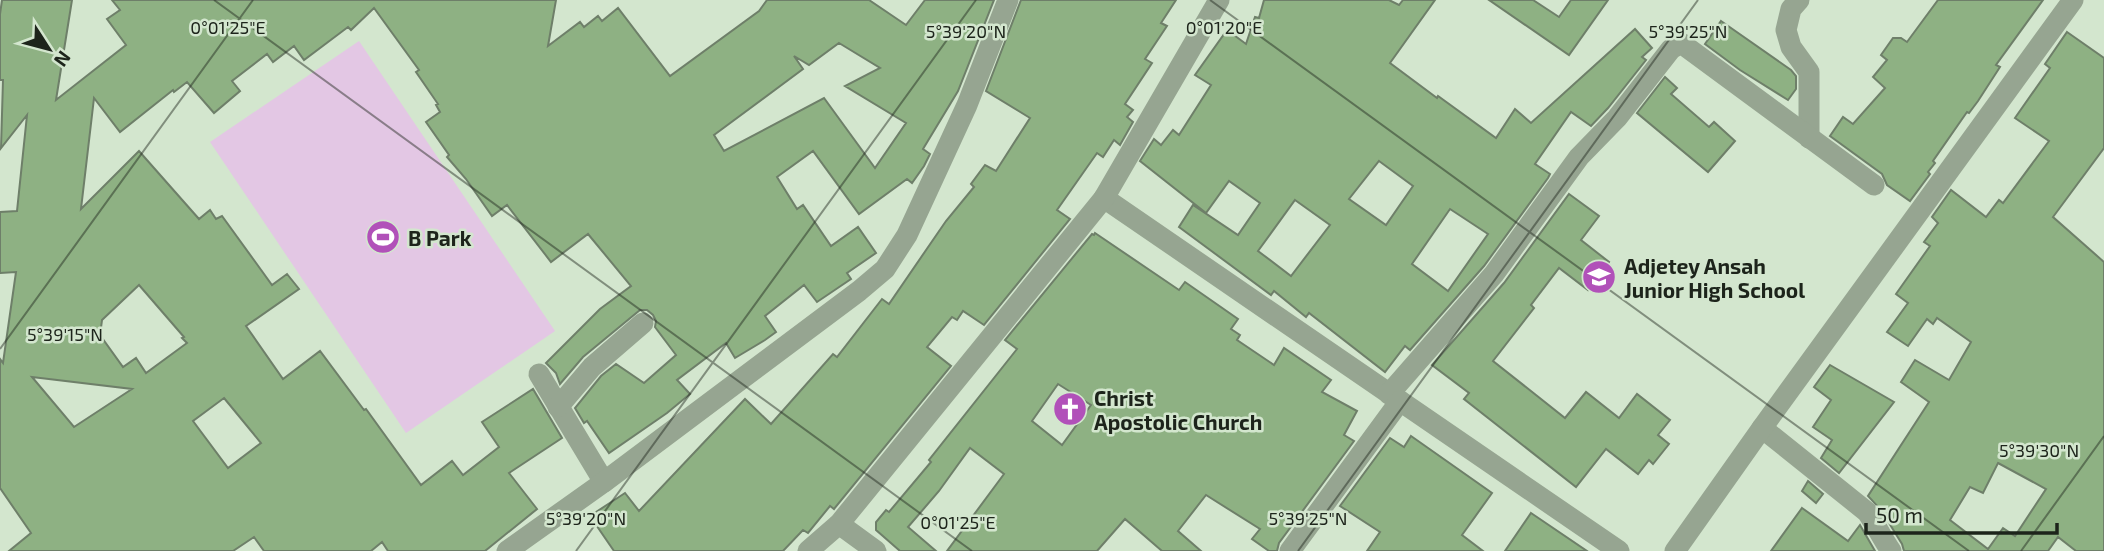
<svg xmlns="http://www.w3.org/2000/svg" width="2104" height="551" font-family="'Exo 2',sans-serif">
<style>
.green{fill:#e3c7e4}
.building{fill:#8eb183;stroke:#6e7f69;stroke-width:2;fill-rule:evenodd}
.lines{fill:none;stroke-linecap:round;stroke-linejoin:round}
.minor{stroke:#96a591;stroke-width:21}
.ticks{fill:none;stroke:#1d241b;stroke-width:2;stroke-opacity:0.45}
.labels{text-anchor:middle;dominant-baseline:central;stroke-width:5;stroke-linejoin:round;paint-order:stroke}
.poi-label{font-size:21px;font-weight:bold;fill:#1d241b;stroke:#d3e6ce;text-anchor:start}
.ticks-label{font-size:18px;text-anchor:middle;fill:#1d241b;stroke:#d3e6ce;stroke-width:5;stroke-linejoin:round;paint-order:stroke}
</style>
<rect width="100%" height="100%" fill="#d3e6ce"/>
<path class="green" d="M359 41 555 331 406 433 210 142Z"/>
<g class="building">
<path d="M2 0H72L56 100 126 45 107 19 120 10 112 0H556L548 46 580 22 584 27 598 16 602 21 618 8 670 76 759 11 767 0H869L906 25 925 0H994L958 91 923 149 930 154 924 166 912 183 907 179 859 214 813 151 777 177 797 209 803 205 831 246 858 227 876 253 847 273 851 279 817 302 804 285 765 316 776 332 765 340 735 358 726 343 677 380 690 394 667 413 609 453 587 421 584 423 575 408 601 376 616 364 644 383 676 355 655 327 656 321 653 315 647 310H640L583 357 560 384 556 373 546 363 600 309 631 286 588 234 551 262 507 205 492 216 466 179 447 157 449 155 426 122 440 112 436 105 438 104 416 72 419 70 374 8 351 30 348 27 304 60 294 46 273 62 267 54 232 81 240 91 214 113 187 82 174 92 173 90 120 132 94 98 81 209 139 151 199 219 210 210 216 219 222 216 272 285 287 274 299 289 246 326 283 379 320 351 364 410 366 409 421 485 452 461 463 475 499 447 482 422 533 389 562 438 509 473 537 509 485 551H388L382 542 371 551H264L254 537 233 551H9L31 533 0 488V359L3 363 16 272 0 273V212L17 211 27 115 1 148 3 80H0V14ZM839 43 880 68 845 86 906 123 875 168 824 98 724 151 714 135 803 69 794 56 809 65ZM139 285 184 337 182 338 187 343 146 373 136 358 123 367 100 335 102 320ZM32 377 132 389 74 427ZM224 398 261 443 228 468 193 421Z"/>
<path d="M1021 0H1176L1161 23 1167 26 1145 59 1152 63 1125 104 1133 110 1127 117 1133 122 1120 145 1114 140 1103 157 1097 153 1057 210 1070 219 984 325 963 311 957 320 952 317 927 347 951 366 834 509 830 506 808 533 803 530 783 551H614L590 516 625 493 639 511 745 399 771 424 833 354 837 357 882 299 889 304 946 221 974 187 971 184 985 165 996 171 1030 118 986 91Z"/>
<path d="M1264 0H1389L1399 5 1403 0H1435L1390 63 1437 98 1438 96 1496 138 1515 109 1531 123 1635 29 1652 48 1642 57 1646 60 1608 108 1591 126 1571 112 1535 164 1550 174 1548 178 1484 266 1410 350 1405 346 1385 372 1309 313 1306 317 1274 291 1271 295 1179 227 1193 205 1238 235 1260 203 1229 181 1206 213 1140 161 1154 139 1161 145 1173 130 1179 135 1211 85 1195 75 1227 30 1246 44 1255 17 1259 18ZM1379 161 1413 186 1386 225 1349 199ZM1295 200 1330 225 1291 276 1258 251ZM1450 209 1488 234 1448 291 1412 264Z"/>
<path d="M1489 0H1533L1559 17 1571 0H1608L1569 55Z"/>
<path d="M1938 0H2043L1996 65 2000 67 1978 101 1969 113 1967 112 1933 161 1935 163 1928 172 1930 174 1910 201 1887 185 1882 174 1830 136 1843 117 1853 124 1885 88 1873 77 1887 60 1881 55 1893 38H1901L1907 42Z"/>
<path d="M1721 21 1791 70 1796 76V89L1788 100 1740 70 1705 44Z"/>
<path d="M2067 32 2104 58V148L2053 217 2104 262V551H2076L2058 537 2048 551H1904L1902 544 1881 510 1868 496 1929 402 1901 382 1915 360 1949 380 1971 342 1937 318 1933 324 1927 319 1908 346 1887 332 1908 303 1896 294 1930 246 1924 242 1938 223 1932 217 1951 190 1986 217 1999 200 2003 203 2049 141 2015 118 2050 68 2045 64ZM1998 463 2046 489 2015 536 2003 528 1988 549 1950 520 1970 487 1983 493Z"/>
<path d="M1665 77 1677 88 1671 94 1709 127 1714 122 1735 141 1708 172 1637 113Z"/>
<path d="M1569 194 1599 216 1581 240 1609 262 1588 290 1559 268 1531 305 1534 308 1493 361 1565 418 1586 392 1619 418 1637 394 1670 420 1658 435 1669 444 1653 464 1649 460 1638 474 1606 449 1576 487 1464 399 1469 393 1432 365 1504 283Z"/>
<path d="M1095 233 1179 290 1185 282 1238 319 1231 329 1240 335 1237 340 1274 365 1284 348 1331 380 1322 392 1357 411 1344 435 1354 441 1279 543 1277 551H1269L1252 539 1260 529 1206 495 1178 531 1201 551H1162L1125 519 1097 551H947L1004 474 970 448 939 491 908 527 936 551H900L876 530V522L886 510 889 512 931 462 929 460 1017 349 1005 340 1092 234 1094 235ZM1058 384 1091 405 1062 445 1032 421Z"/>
<path d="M1830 365 1894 402 1839 473 1821 458 1832 440 1813 427 1831 400 1814 387Z"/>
<path d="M1411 436 1492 493 1462 535 1483 551H1367L1380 532 1340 506 1390 438 1404 447Z"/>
<path d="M1808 481 1823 494 1816 503 1802 491Z"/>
<path d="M1802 508 1848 541 1860 525 1875 551H1771Z"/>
<path d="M1531 513 1587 551H1505Z"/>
</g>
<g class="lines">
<g class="minor">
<path d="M1799 0 1791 9 1786 30 1791 47 1809 72V138"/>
<path d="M1104 198 1619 551"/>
<path d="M539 374 604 482"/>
<path d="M1389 394 1494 274 1579 157 1617 118 1671 49 1681 43 1874 185"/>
<path d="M558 407 592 367 643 323"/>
<path d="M1762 428 1867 512C1876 525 1882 538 1891 551"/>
<path d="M839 524 876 551"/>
<path d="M507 551 604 482 859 291 885 269 907 235 967 105 1008 0"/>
<path d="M808 551 839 524 1104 198 1219 0"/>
<path d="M1290 551 1400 401"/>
<path d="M1675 551 1762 428 2073 0"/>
</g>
</g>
<path class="ticks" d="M214 0 972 551M1210 0 1969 551M0 349 253 0M576 551 976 0M1298 551 1698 0M2021 551 2104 436"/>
<defs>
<g id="stadium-disc" transform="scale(1.75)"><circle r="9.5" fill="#b151b9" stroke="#d3e6ce"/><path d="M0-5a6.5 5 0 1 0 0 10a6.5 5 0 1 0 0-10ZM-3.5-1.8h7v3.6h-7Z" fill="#fff"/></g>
<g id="school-disc" transform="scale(1.75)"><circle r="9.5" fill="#b151b9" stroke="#d3e6ce"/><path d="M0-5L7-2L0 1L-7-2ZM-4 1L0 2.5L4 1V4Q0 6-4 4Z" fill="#fff"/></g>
<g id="church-disc" transform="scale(1.75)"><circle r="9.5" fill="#b151b9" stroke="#d3e6ce"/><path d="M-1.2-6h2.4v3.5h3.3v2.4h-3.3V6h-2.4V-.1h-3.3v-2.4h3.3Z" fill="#fff"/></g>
</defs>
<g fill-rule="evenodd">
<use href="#stadium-disc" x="383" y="237"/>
<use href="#school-disc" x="1599" y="277"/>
<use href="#church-disc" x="1070" y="409"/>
</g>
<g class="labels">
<g class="poi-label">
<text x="408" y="237">B Park</text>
<text x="1624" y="265">Adjetey Ansah<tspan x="1624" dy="24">Junior High School</tspan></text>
<text x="1094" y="397">Christ<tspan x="1094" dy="24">Apostolic Church</tspan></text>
</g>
</g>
<g class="ticks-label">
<text x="228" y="34">0°01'25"E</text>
<text x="1224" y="34">0°01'20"E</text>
<text x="966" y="38">5°39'20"N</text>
<text x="1688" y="38">5°39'25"N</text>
<text x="65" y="341">5°39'15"N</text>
<text x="2039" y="457">5°39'30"N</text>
<text x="586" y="525">5°39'20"N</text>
<text x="1308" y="525">5°39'25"N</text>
<text x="958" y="529">0°01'25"E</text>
</g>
<g transform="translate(49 49) rotate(126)" stroke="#d3e6ce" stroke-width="5" paint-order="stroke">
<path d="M0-5L12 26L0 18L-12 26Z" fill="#1d241b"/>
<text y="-10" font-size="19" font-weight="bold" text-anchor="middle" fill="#1d241b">N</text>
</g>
<path d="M1866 523v10h191v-10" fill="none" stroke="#1d241b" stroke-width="3.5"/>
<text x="1876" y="523" font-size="21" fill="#1d241b" stroke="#d3e6ce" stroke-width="5" paint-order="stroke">50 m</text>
</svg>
